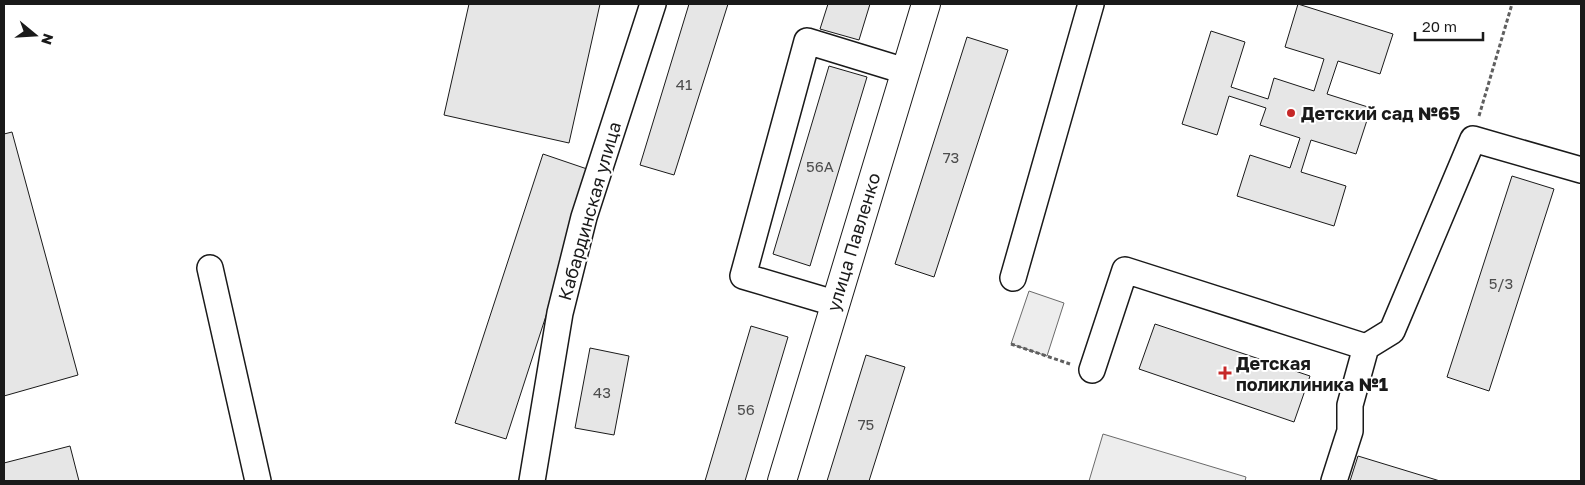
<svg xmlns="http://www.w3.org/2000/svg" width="1585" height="485" font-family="'Golos Text',sans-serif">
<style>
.parking{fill:#ededed;stroke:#6a6a6a}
.building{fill:#e6e6e6;stroke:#1a1a1a}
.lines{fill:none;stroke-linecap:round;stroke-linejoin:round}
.minor-casing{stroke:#1a1a1a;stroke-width:28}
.major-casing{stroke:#1a1a1a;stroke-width:30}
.path{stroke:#5f5f5f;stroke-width:3;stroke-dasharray:4 2.5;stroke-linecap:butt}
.minor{stroke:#fff;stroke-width:25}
.major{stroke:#fff;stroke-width:28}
.poi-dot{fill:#c62828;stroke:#fff;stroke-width:2}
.labels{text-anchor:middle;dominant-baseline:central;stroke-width:4;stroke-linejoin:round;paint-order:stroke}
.number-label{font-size:15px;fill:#4d4d4d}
.poi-label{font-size:18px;font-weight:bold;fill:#1a1a1a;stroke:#fff;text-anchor:start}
.street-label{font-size:18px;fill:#1a1a1a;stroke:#fff}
</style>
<rect width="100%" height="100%" fill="#fff"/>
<g class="parking">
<path d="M1029 291 1064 303 1047 356 1011 344Z"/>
<path d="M1103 434 1246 477 1245 481H1089Z"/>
</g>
<g class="building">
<path d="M469 4H600L569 143 444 115Z"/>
<path d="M689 4H728L674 175 640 165Z"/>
<path d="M828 4H870L859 40 820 29Z"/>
<path d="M1298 4 1393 34 1380 74 1338 61 1327 94 1371 108 1356 154 1311 140 1301 172 1346 186 1334 226 1237 196 1250 155 1290 168 1300 138 1260 125 1266 108 1229 96 1217 135 1182 124 1211 31 1245 42 1231 87 1268 99 1274 78 1314 91 1324 59 1285 47Z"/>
<path d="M967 37 1008 50 934 277 895 264Z"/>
<path d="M829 66 867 77 810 266 773 254Z"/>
<path d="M12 132 78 375 4 396V134Z"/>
<path d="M543 154 593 171 506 439 455 423Z"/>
<path d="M1512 176 1554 189 1489 391 1447 377Z"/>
<path d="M1155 324 1310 376 1294 422 1139 369Z"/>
<path d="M751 326 788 337 745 481H705Z"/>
<path d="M590 348 629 356 614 435 575 428Z"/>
<path d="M866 355 905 367 869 481H827Z"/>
<path d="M70 446 79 481H4V463Z"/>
<path d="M1358 456 1440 481H1350Z"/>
</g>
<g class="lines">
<g class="minor-casing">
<g id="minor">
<path d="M210 268 258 481"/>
<path d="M1013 278 1091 4"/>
<path d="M834 303 743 276 807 41 905 71"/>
<path d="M1092 370 1125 270 1366 347"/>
<path d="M532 481 560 313 584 217 653 4"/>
<path d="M1334 481 1350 431V405L1366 347 1392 331 1473 139 1581 170"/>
</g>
</g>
<g class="major-casing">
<path id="major" d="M782 481 926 4"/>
</g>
<g class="path">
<path d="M1479 116 1512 4"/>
<path d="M1011 344 1070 364"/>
</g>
<use href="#minor" class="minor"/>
<use href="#major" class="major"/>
</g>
<g class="poi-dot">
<circle cx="1291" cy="113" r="5"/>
<path d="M1222.5 365.5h5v5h5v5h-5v5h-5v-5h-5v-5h5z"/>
</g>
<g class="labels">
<g class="number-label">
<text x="684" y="84">41</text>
<text x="951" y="157">73</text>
<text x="820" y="166">56А</text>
<text x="1501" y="283">5/3</text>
<text x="602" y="392">43</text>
<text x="746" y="409">56</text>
<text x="866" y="424">75</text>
</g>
<g class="poi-label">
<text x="1301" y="113">Детский сад №65</text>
<text x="1236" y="363">Детская<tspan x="1236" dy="21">поликлиника №1</tspan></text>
</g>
<g class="street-label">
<text transform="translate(589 211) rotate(-74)">Кабардинская улица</text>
<text transform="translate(853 242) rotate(-73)">улица Павленко</text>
</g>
</g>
<rect width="1585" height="485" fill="none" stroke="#1a1a1a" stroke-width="10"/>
<g transform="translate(35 35) rotate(108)" stroke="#ffffff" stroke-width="4" paint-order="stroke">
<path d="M0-4L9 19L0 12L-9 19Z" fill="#1a1a1a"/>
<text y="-8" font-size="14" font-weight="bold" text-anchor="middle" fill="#1a1a1a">N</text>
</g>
<path d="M1415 32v8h68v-8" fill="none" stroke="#1a1a1a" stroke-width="2.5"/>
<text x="1422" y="32" font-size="15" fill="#1a1a1a" stroke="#ffffff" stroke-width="4" paint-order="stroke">20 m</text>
</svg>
